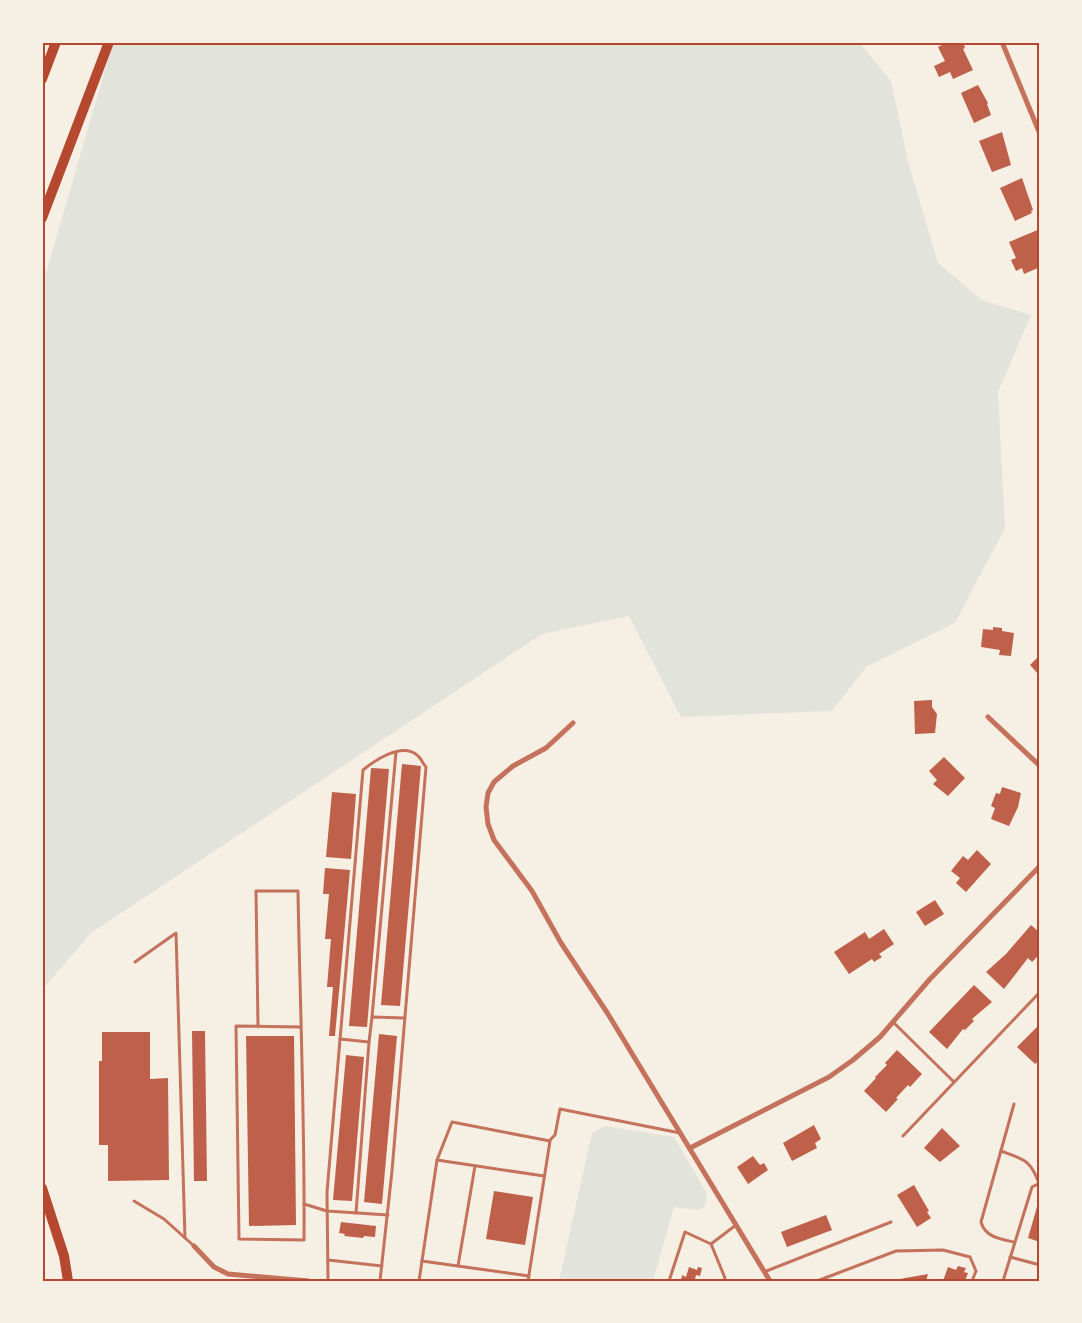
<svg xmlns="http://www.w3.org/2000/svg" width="1082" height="1323" font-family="Commissioner,sans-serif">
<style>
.green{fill:#e2e4dc}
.building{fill:#bf614a}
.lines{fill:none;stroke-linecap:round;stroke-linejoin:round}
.service{stroke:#c5725c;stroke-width:3}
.minor{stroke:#c5725c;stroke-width:5}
.motorway{stroke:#b5482f;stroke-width:10}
.neatline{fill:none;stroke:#b5482f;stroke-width:2}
</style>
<rect width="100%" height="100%" fill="#f6efe4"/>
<g class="green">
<path d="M113 42H859L891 81 909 165 938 263 982 300 1031 315 998 392 1005 528 955 623 866 667 832 711 681 717 629 616 542 634 91 933 42 990V287Z"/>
<path d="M605 1126 674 1137 706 1192 707 1201 703 1208 696 1210 674 1207 653 1281H559L592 1133Z"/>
</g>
<g class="building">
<path d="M948 42H963L965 48 963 49 973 70 953 79 950 72 939 77 934 66 945 61 938 47Z"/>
<path d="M978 85 988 103 987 104 991 115 974 123 961 93Z"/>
<path d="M1002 132 1011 165 992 172 979 141Z"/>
<path d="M1022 178 1033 210 1031 211 1032 213 1015 221 1000 188Z"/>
<path d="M1040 229V245L1037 246 1040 252V267L1024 274 1022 268 1016 271 1011 260 1016 258 1009 242Z"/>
<path d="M993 627 1002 628V631L1014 633 1011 656 999 655 1000 650 981 647 983 629 993 630Z"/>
<path d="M1040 655V676L1030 665Z"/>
<path d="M932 700V707L937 714 935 733 915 734 914 701Z"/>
<path d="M944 757 965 778 948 796 933 784 937 780 929 771Z"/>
<path d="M402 764 421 766 400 1006 381 1005Z"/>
<path d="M371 768 389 769 367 1027 349 1026Z"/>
<path d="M1002 787 1021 793 1018 807 1009 826 991 819 995 808 991 806 996 793 1000 794Z"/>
<path d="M332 792 356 794 351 859 326 857Z"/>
<path d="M977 850 991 864 966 892 956 883 960 878 951 871 963 856 968 860Z"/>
<path d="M325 868 350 870 335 1036H329L333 987H327L331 939H325L329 894H323Z"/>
<path d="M935 900 944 914 925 926 916 912Z"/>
<path d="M1031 925 1040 933V946L1037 949 1040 954 1032 962 1028 958 1004 989 986 972 1006 954Z"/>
<path d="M884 929 894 944 879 954 882 957 874 962 872 959 849 974 834 952 865 932 869 939Z"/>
<path d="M974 985 992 1002 972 1019 974 1021 965 1030 963 1029 947 1049 929 1032Z"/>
<path d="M1040 1024V1060L1035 1064 1017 1047Z"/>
<path d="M192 1031H205L207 1181H194Z"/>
<path d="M102 1032H150V1079L168 1078 169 1180 108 1181V1145H99V1061H102Z"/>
<path d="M379 1034 397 1036 382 1204 364 1202Z"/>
<path d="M246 1036H294L296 1225 249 1226Z"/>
<path d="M897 1050 922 1074 910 1087 908 1085 896 1098 898 1099 886 1112 864 1091 876 1078 875 1077 887 1065 885 1063Z"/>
<path d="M346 1055 364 1057 352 1201 333 1200Z"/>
<path d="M814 1125 821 1139 815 1143 817 1148 792 1161 783 1143Z"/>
<path d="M942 1128 960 1146 940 1162 924 1148Z"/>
<path d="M753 1156 760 1165 764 1163 768 1170 748 1184 737 1167Z"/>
<path d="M914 1185 929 1211 927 1212 931 1218 917 1227 897 1195Z"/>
<path d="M494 1191 533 1197 525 1245 486 1239Z"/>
<path d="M1039 1200H1040V1242L1028 1238Z"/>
<path d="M826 1215 832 1230 787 1247 781 1232Z"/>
<path d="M341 1222 376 1226 375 1237 364 1236 363 1238 344 1236 345 1234 339 1233Z"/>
<path d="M958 1266 966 1268 964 1272 968 1273 965 1281H943L948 1267 956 1270Z"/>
<path d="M689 1267 697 1270 698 1267 702 1268 700 1276 696 1275 695 1279 700 1281H681L682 1275 686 1277Z"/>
<path d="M928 1274 926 1281H894V1280Z"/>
</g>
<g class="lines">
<g class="service">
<path d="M135 962 176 933 185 1238"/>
<path d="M372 1017 396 752"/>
<path d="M893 1022 954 1082"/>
<path d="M258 1027 256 891H298C300 1007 305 1124 304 1240L239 1239 236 1026 301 1027"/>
<path d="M340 1039 369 1042 372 1017 405 1018"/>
<path d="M1014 1104 981 1222C985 1237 1000 1239 1014 1242"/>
<path d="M903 1136 1040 992"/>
<path d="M549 1141 555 1135 560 1109 680 1133"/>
<path d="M1001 1151C1023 1159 1030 1159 1039 1183"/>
<path d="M437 1160 544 1176"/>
<path d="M134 1201 164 1219 194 1246"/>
<path d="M304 1204 327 1211 388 1215"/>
<path d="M356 1213 369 1042"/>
<path d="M711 1244 736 1225"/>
<path d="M1010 1257 1040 1265"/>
<path d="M328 1260 382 1266"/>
<path d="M422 1261 529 1276"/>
<path d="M458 1266 475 1166"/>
<path d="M764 1272 891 1222"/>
<path d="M328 1281 327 1192 363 770C375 760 402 742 417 755 421 758 423 764 426 767L392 1171 380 1281"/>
<path d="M419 1281 437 1160 452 1122 550 1141 528 1281"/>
<path d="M669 1281 685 1232 711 1244 725 1278 724 1281"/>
<path d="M817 1281 896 1251 943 1250 970 1257 976 1271 972 1281"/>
<path d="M1003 1281 1032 1187 1040 1183"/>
</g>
<g class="minor">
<path d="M1002 42 1040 134"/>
<path d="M988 717 1040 766"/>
<path d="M573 723 546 748 513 766 494 782 488 793 486 807 488 824 494 840 532 891 561 943 608 1014 770 1281"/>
<path d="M690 1148 829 1077 853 1060 880 1037 930 979 1040 866"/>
<path d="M194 1246 214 1267 228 1274 309 1281"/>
</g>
<g class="motorway">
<path d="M42 79 56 42"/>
<path d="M42 218 109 42"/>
<path d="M42 1188 64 1256 68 1281"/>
</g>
</g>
<rect width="1082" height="1323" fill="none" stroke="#f6efe4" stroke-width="87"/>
<rect x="44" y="44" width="994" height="1236" class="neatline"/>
</svg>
